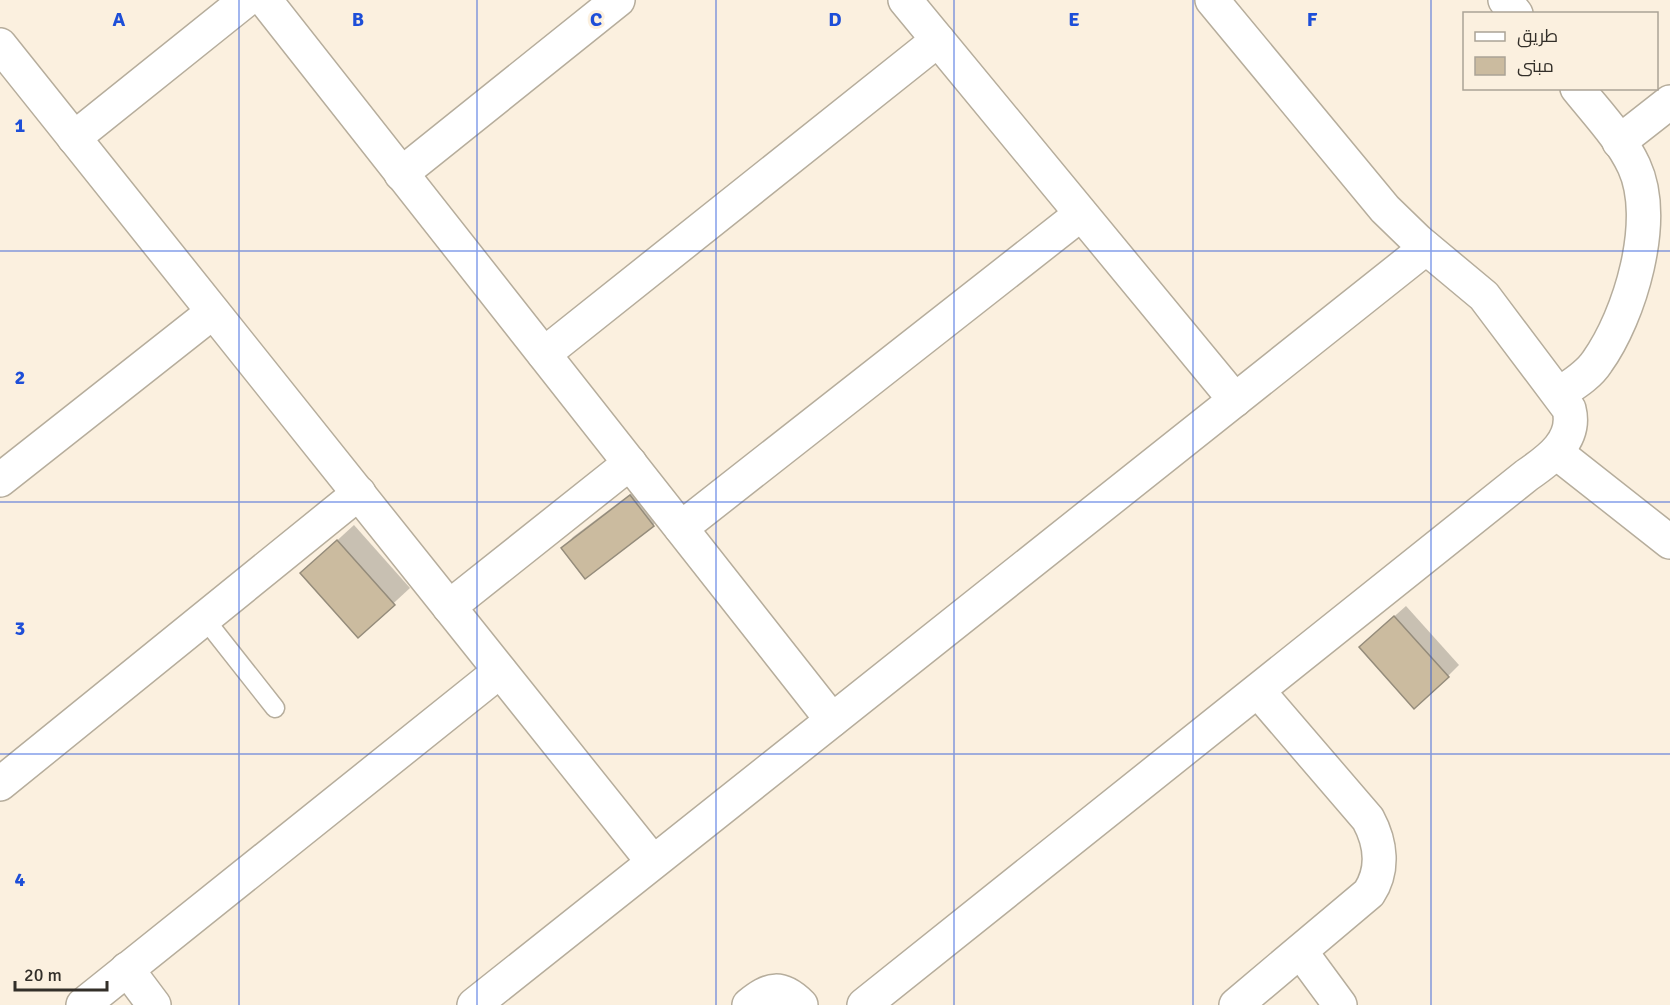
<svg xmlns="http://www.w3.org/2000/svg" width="1670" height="1005" font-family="Signika,Cairo,sans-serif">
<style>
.shadow{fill:#0003}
.building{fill:#cbbb9f;stroke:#958c7b;stroke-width:1.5}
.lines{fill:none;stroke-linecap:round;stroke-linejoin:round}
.lane-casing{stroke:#b6ad9c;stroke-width:21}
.street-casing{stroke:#b6ad9c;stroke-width:36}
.lane{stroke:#fff;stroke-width:18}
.street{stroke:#fff;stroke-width:33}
.grid{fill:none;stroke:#1d4ed8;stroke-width:1.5;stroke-opacity:0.55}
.grid-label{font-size:20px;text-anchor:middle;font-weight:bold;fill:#1d4ed8;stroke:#fbf0df;stroke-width:6;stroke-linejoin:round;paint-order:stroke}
</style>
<rect width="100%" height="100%" fill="#fbf0df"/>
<g class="shadow">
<path d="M642 485 664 514 653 525 585 576 563 548 573 537Z"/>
<path d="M354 525 410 588 358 636 318 558Z"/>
<path d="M1406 606 1459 665 1448 676 1371 637Z"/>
</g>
<g class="building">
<path d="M630 495 654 526 585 579 561 548Z"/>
<path d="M337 540 395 605 358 638 300 573Z"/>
<path d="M1394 616 1449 677 1414 709 1359 647Z"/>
</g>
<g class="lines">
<g class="lane-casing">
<path id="lane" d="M204 618 275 708"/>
</g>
<g class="street-casing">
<g id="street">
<path d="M265 0 832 720"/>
<path d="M905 0 1235 400"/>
<path d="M1505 0 1516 14"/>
<path d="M0 45 653 862"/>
<path d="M74 138 246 0"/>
<path d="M1619 142 1670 102"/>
<path d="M401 174 618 0"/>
<path d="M544 354 938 40"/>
<path d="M1559 394C1572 385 1588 376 1597 362 1630 316 1659 220 1634 166 1621 138 1597 113 1577 88"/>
<path d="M1557 453 1670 542"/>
<path d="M0 480 213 312"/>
<path d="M681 528 1081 214"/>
<path d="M449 607 630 463"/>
<path d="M0 784 359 493"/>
<path d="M1301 952 1340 1005"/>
<path d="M127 969 154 1005"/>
<path d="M83 1005 500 671"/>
<path d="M474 1005 1426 248"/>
<path d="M749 1005C770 988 781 985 801 1005"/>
<path d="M864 1005 1527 475C1549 460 1577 440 1569 409L1484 296 1418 241 1385 209 1212 0"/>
<path d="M1236 1005 1369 893C1384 870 1381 843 1368 819L1258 691"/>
</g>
</g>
<use href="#lane" class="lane"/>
<use href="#street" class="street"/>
</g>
<path class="grid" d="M239 0V1005M477 0V1005M716 0V1005M954 0V1005M1193 0V1005M1431 0V1005M0 251H1670M0 502H1670M0 754H1670"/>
<g class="grid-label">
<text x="119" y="26">A</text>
<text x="358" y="26">B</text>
<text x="596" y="26">C</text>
<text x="835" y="26">D</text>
<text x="1074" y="26">E</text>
<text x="1312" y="26">F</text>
<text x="20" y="132">1</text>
<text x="20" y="384">2</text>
<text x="20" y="635">3</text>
<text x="20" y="886">4</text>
</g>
<rect x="1463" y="12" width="195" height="78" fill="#fbf0df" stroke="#aba396" stroke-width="1.5"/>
<rect x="1475" y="32" width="30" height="9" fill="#ffffff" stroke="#aba396" stroke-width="1.5"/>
<text x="1517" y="42" font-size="18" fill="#332f29">طريق</text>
<rect x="1475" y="57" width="30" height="18" fill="#cbbb9f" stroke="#aba396" stroke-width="1.5"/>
<text x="1517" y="72" font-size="18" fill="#332f29">مبنى</text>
<path d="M15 981v9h92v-9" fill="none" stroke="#332f29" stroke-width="3"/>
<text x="24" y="981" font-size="18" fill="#332f29" stroke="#fbf0df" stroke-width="4.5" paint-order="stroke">20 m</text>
</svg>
